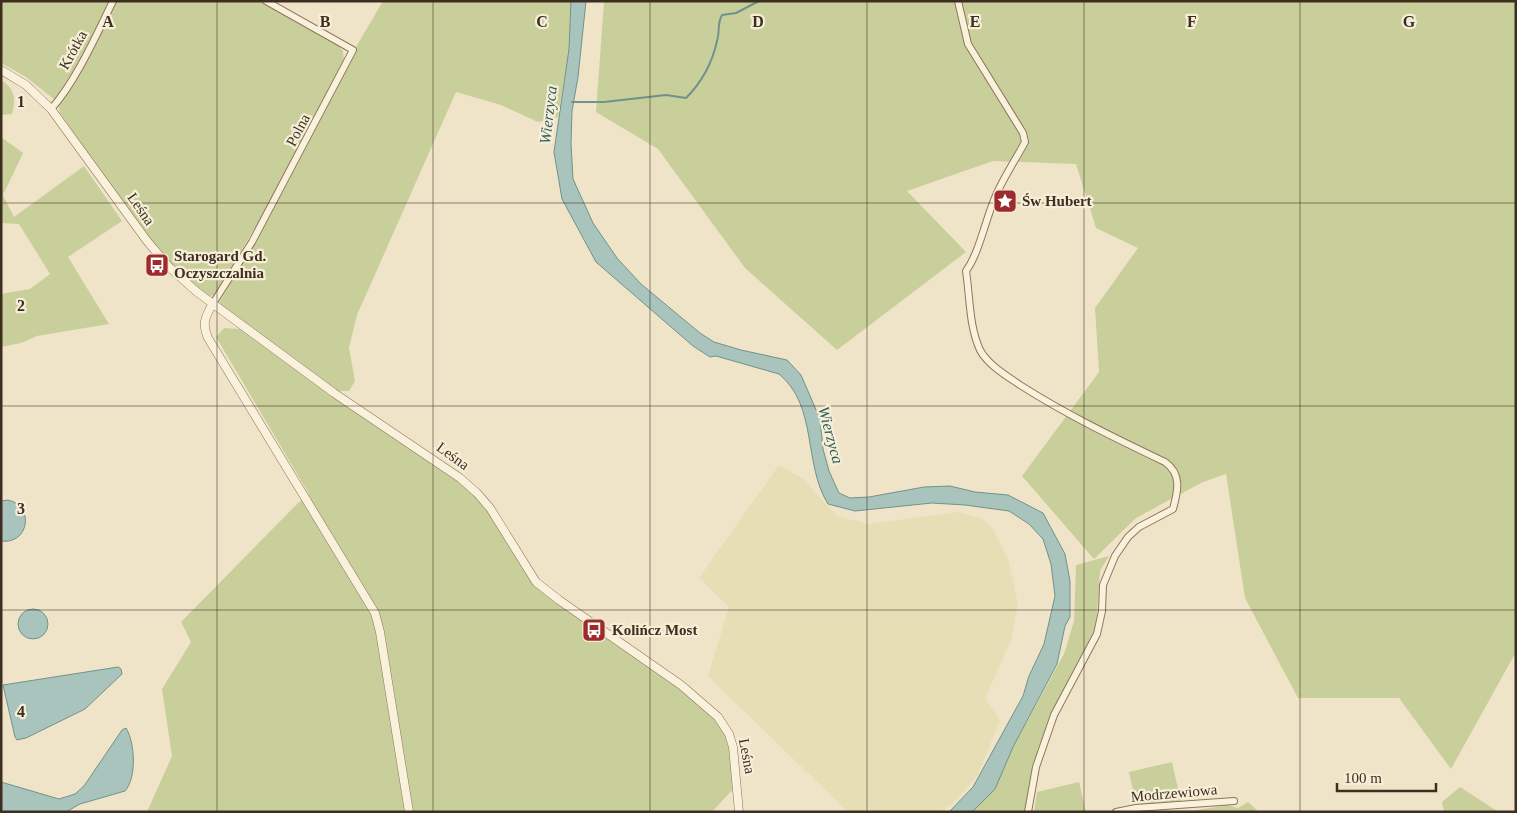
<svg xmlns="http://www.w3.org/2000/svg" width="1517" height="813" font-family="Georgia,serif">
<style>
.farmland{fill:#e6deb5}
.green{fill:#c9cf9b}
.water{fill:#a9c4bc;stroke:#6f938a}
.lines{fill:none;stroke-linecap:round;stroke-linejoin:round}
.stream{stroke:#6f938a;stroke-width:2}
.minor-casing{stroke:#8d765c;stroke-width:8}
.tertiary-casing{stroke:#8d765c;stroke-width:9}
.minor{stroke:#faf1dc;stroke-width:6}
.tertiary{stroke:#faf1dc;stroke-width:8}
.grid{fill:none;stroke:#3d2e20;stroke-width:1;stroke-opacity:0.55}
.labels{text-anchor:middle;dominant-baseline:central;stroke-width:4.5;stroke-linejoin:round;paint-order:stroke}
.street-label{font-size:15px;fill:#3d2e20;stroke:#f7eed8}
.poi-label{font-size:15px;font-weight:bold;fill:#3d2e20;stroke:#f7eed8;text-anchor:start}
.water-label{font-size:16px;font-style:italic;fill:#2f5d5a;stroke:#f7eed8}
.grid-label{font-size:16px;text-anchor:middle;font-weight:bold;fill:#3d2e20;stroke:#f7eed8;stroke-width:4.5;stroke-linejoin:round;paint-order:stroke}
</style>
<rect width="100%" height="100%" fill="#f0e4c8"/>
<path class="farmland" d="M779 465 803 479 837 516 869 524 958 512 981 518 992 527 1008 559 1018 604 1011 640 985 699 1000 720 978 775 955 801 941 812H848L708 676 729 607 699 578Z"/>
<g class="green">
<path d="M1 1H110L88 47 55 100 26 77 1 63Z"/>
<path d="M115 1H262L336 43 343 51 344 62 279 187 215 295 208 296C147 253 103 174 60 113L58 105Z"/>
<path d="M383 1H571L569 49 558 117 538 122 501 105 456 92 357 315 349 348 355 381 349 391H335L218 305 281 195 356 47Z"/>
<path d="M604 1H1516V652L1451 769 1399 698H1298L1245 598 1226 474 1203 482 1136 518 1094 559 1022 476 1099 372 1095 308 1138 248 1096 228 1076 164 993 161 907 191 966 252 837 350 745 268 658 149 596 112Z"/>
<path d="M1 80C15 88 16 100 12 114L1 115Z"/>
<path d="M1 137 23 153 3 195 14 217 84 166 122 221 68 257 109 324 37 336 21 343 1 347V294L30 289 50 274 19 224 1 223Z"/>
<path d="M224 328 240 329C284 361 328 393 373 423 405 444 443 464 470 491 499 520 513 559 540 590L696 701C731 734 730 740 735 787L712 812H147L172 756 162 689 191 642 181 622 297 504 309 494 216 337Z"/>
<path d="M1109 556 1100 571 1096 627 1038 748 1032 773 1028 812H972L995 788 1011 751 1064 654 1074 621 1076 565Z"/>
<path d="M1172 762 1181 802 1136 804 1129 772Z"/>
<path d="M1079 782 1086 812H1034L1037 792Z"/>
<path d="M1460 787 1497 811V812H1444L1442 802Z"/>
<path d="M1248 802 1259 812H1185L1227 805 1238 808Z"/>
</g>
<g class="water">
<path d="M571 1H586L578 77 572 111 571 144 573 179 593 223 617 258 641 284 700 333 714 342 741 350 787 360 801 375 820 419 823 449 829 471 839 493 850 498 869 497 924 487 950 486 975 492 1008 495 1043 513 1065 554 1070 581V617L1065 626 1057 664 1013 747 995 789 972 812H949L973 787 1023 696 1029 676 1044 644 1055 596 1051 564 1043 539 1029 524 1009 511 965 505 932 503 855 511 828 504C803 464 818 406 779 374L716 356 710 357 693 346 596 262 562 199 554 152 569 49Z"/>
<path d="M8 500C35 506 29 545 1 541V501Z"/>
<circle cx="33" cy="624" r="15"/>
<path d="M118 667 121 669 122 674 85 709 26 738 17 740 15 737 3 685Z"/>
<path d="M126 728C135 742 137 778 125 791L80 804 66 812H1V782L59 799 75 794 84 786 122 730Z"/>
</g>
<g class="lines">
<path class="stream" d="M572 102H604L666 95 686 98C702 82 712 64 717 41 720 32 717 23 722 15L736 13 759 1"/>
<g class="minor-casing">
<g id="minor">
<path d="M958 1 968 44 1023 133 1025 142C1016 159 1005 175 997 193 986 216 980 252 966 271 970 297 969 326 980 350 988 365 1007 376 1020 385 1067 415 1115 438 1165 462 1182 474 1178 491 1173 509L1139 527 1128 537 1115 556 1103 585 1102 611 1097 634 1054 715 1036 767 1028 812"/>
<path d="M51 109C75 83 97 34 113 1"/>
<path d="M212 305 252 242 353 50 266 1"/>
<path d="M1116 812 1136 808 1234 801"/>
</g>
</g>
<g class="tertiary-casing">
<g id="tertiary">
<path d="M1 70 26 85 51 109 147 241 170 268 197 292 334 393 460 478 477 493 490 508 536 582 559 600 681 685 718 717 729 734 733 747 739 812"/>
<path d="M212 305C205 317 202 324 208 338L375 613 380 632 409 812"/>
</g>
</g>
<use href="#minor" class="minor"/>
<use href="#tertiary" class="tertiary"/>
</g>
<path class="grid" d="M217 1V812M433 1V812M650 1V812M867 1V812M1084 1V812M1300 1V812M1 203H1516M1 406H1516M1 610H1516"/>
<defs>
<g id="sight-square" transform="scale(1.25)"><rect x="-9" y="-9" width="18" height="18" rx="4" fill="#9e2a2b" stroke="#f7eed8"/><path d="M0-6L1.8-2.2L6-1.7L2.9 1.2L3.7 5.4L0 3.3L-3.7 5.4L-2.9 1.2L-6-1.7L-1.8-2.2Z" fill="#fff"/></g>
<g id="bus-square" transform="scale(1.25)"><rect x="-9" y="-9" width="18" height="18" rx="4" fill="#9e2a2b" stroke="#f7eed8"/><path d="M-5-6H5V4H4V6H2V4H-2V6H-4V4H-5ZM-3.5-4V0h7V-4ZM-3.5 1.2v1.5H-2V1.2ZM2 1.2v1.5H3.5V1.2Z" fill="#fff"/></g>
</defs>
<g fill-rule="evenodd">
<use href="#sight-square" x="1005" y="201"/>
<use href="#bus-square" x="157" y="265"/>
<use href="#bus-square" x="594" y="630"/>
</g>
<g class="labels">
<g class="street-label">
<text transform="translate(73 50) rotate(-61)">Krótka</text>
<text transform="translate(298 130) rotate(-62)">Polna</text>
<text transform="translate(141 209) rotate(55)">Leśna</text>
<text transform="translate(453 456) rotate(36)">Leśna</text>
<text transform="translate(747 756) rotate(79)">Leśna</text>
<text transform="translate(1174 793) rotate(-5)">Modrzewiowa</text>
</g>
<g class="poi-label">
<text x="1022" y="201">Św Hubert</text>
<text x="174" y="256">Starogard Gd.<tspan x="174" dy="17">Oczyszczalnia</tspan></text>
<text x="612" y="630">Kolińcz Most</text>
</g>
<g class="water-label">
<text transform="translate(548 115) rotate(-83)">Wierzyca</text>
<text transform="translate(831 435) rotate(75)">Wierzyca</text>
</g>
</g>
<g class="grid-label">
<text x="108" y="27">A</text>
<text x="325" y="27">B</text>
<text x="542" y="27">C</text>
<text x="758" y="27">D</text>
<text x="975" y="27">E</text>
<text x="1192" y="27">F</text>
<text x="1409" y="27">G</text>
<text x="21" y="107">1</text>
<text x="21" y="311">2</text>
<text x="21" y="514">3</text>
<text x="21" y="717">4</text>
</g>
<rect width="1517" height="813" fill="none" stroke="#3d2e20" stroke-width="5"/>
<path d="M1337 783v8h99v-8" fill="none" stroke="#3d2e20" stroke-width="2.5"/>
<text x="1344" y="783" font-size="15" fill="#3d2e20" stroke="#f7eed8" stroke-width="4" paint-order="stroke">100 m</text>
</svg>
